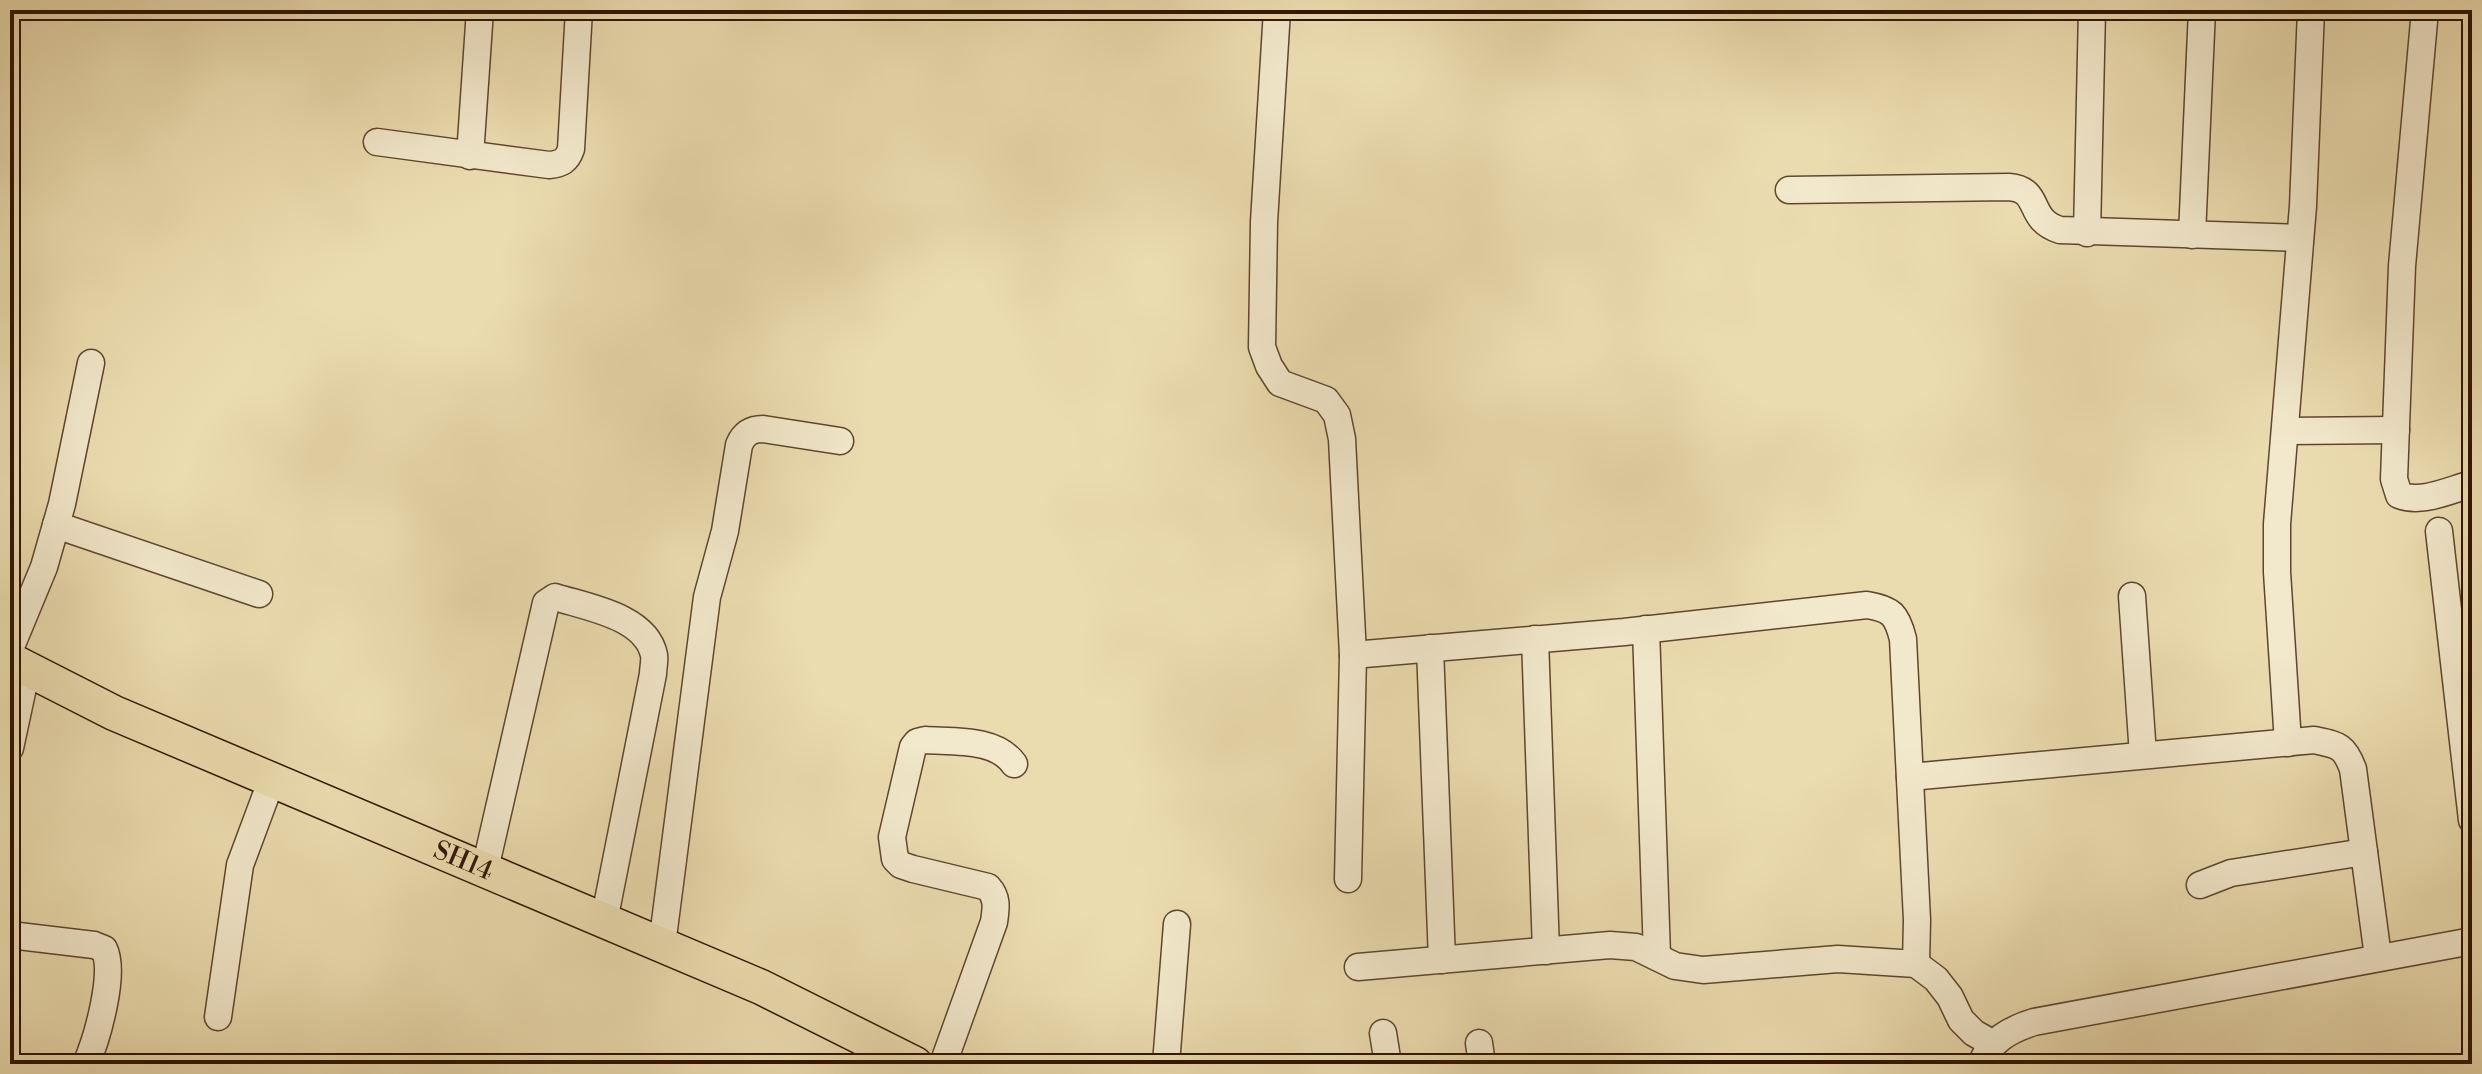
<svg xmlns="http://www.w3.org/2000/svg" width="2482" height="1074" font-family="'Libre Bodoni',serif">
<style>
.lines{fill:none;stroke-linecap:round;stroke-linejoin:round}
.minor-casing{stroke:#5e472c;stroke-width:29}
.major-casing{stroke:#2f1500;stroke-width:37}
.minor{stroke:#f2e8cb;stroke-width:26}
.major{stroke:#ebdcaf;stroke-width:34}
.labels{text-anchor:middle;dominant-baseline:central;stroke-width:6;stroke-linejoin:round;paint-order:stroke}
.street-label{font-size:26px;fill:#2f1500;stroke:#f2e8cb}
</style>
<rect width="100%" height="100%" fill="#ebdcaf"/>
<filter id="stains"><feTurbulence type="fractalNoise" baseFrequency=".0025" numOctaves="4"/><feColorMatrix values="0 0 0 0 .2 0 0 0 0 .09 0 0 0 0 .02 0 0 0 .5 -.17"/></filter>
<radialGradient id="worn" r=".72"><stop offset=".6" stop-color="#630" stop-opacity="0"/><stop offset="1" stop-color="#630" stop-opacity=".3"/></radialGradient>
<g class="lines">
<g class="minor-casing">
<g id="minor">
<path d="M1277 10 1264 222 1262 347 1269 366 1280 383 1326 400 1337 415 1342 439 1353 655 1348 879"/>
<path d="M2425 10 2402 266 2394 479 2399 495C2422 504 2449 490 2472 484"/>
<path d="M377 142 549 165C561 164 567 161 571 149L579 10"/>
<path d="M470 156 480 10"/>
<path d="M1789 190 2009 187C2043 190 2025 219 2060 230L2300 238"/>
<path d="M2087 233 2092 10"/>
<path d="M2192 235 2202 10"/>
<path d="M2285 431 2396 430"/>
<path d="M56 525 259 594"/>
<path d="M2439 531 2472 820"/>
<path d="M2132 596 2143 755"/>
<path d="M1646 629 1657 956"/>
<path d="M1535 639 1546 951"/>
<path d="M1430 648 1442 960"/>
<path d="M10 649 44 567 62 504 91 363"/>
<path d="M1353 655 1624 632 1867 605C1892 609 1897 615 1903 639L1917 920 1916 964"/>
<path d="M2288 743 2277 572V524L2303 206 2311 10"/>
<path d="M10 748 27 669"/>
<path d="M1910 777 2314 740C2338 745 2344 745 2353 769L2378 957"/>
<path d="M485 869 546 603 555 597C586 607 646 616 654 655 655 661 653 668 653 674L604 921"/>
<path d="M2200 885 2231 873 2364 852"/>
<path d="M10 935 94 945 104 949C116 973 97 1039 86 1064"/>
<path d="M662 945 707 597 725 531 739 445C744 433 751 429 763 429L840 441"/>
<path d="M1358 967 1610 945 1636 947 1675 966 1703 970 1838 959 1916 964 1936 979 1950 997 1961 1020 1974 1033 1992 1043"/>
<path d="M218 1017 240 865 272 779"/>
<path d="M1383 1033 1388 1064"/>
<path d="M1479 1043 1482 1064"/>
<path d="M943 1064 994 922C996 908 998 898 988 887L913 869 901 865 895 859 892 837 913 747 917 742 925 740C954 742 996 738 1014 764"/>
<path d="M1166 1064 1177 924"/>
<path d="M1981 1064C1991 1040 2009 1030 2034 1022L2472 941"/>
</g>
</g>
<g class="major-casing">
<g id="major">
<path id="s1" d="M10 660 114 713 761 987 915 1064"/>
</g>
</g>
<use href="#minor" class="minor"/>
<use href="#major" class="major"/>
</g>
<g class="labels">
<g class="street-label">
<text stroke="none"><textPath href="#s1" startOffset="496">SH14</textPath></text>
</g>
</g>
<rect width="2482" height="1074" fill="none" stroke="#ebdcaf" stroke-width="40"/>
<rect x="12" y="12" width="2458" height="1050" fill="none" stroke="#2f1500" stroke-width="4"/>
<rect x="20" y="20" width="2442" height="1034" fill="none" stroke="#2f1500" stroke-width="2"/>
<rect width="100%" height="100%" filter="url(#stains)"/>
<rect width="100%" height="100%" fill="url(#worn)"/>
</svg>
